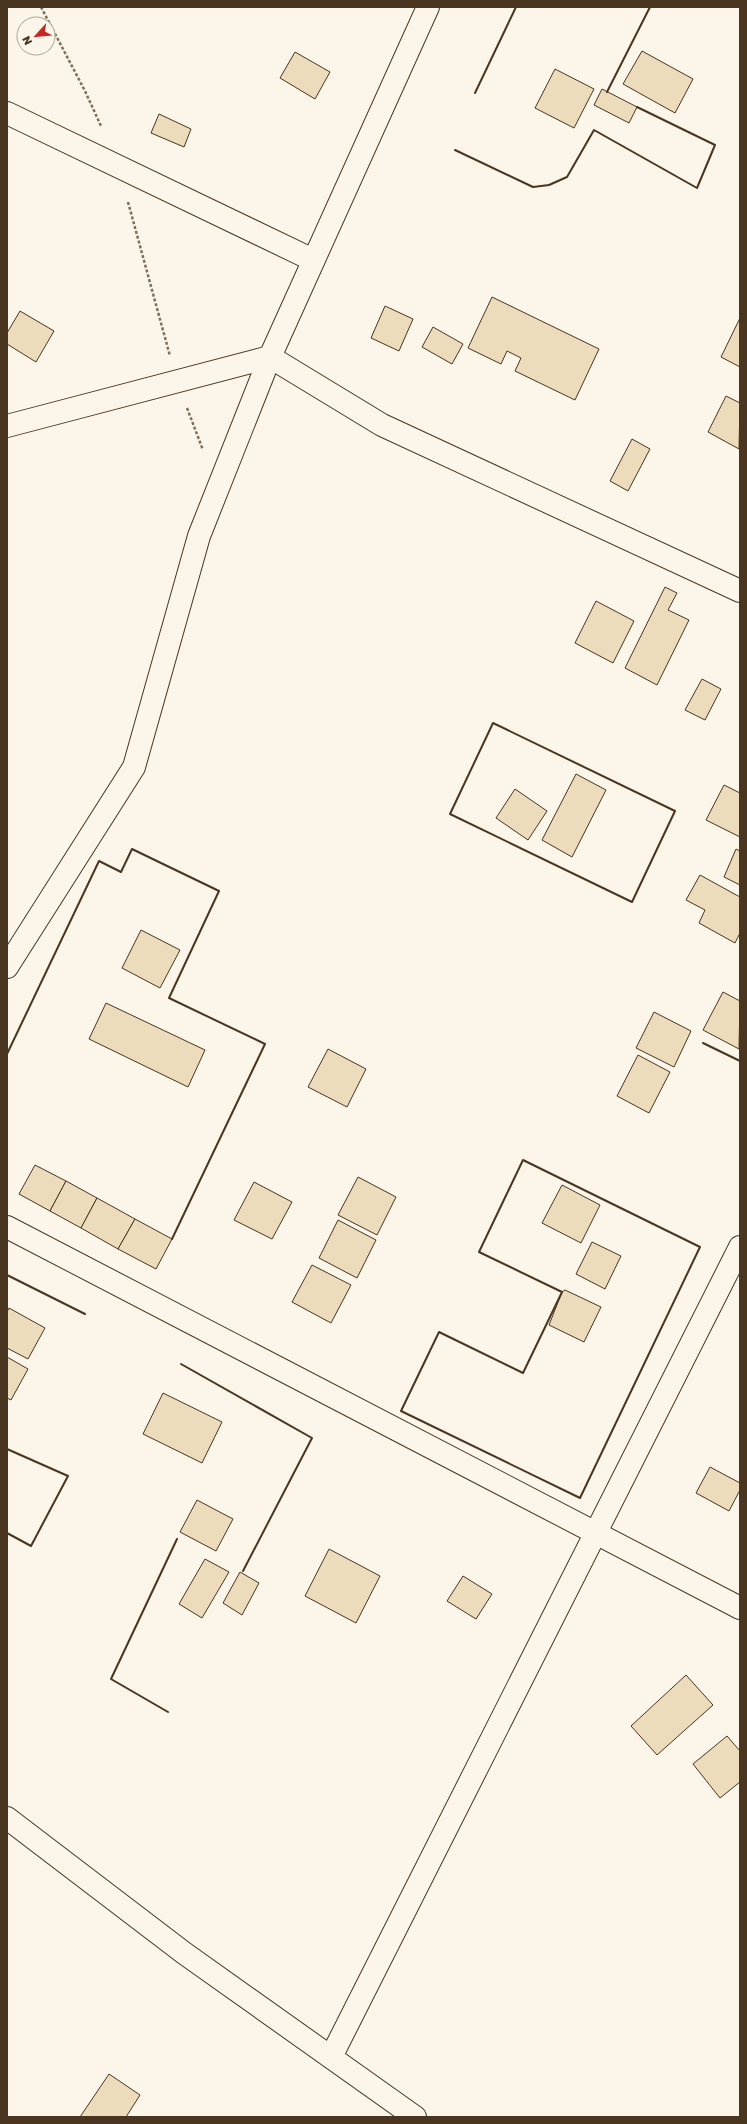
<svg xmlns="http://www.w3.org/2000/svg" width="747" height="2124" font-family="'Golos Text',sans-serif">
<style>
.building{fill:#ecdcbc;stroke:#4a3520}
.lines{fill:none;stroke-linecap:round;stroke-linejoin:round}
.minor-casing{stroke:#4a3520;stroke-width:24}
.path{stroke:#7f6f5c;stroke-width:2.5;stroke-dasharray:3 2;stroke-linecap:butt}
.minor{stroke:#fbf6e9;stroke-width:22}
.wall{stroke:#4a3520;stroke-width:2}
</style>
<rect width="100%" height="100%" fill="#fbf6e9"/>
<g class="building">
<path d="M642 51 693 79 675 113 623 84Z"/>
<path d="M295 52 330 72 315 99 280 78Z"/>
<path d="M555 69 594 89 574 128 535 108Z"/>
<path d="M602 89 637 107 629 123 594 105Z"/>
<path d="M159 114 191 129 184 147 151 133Z"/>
<path d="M492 297 599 349 575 400 515 371 521 358 507 351 501 364 468 348Z"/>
<path d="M385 306 413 319 399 351 371 338Z"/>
<path d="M20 311 54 331 36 362 7 344V333Z"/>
<path d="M740 318V367L721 357Z"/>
<path d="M433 327 463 344 452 364 422 347Z"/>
<path d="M726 396 740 403 739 449 708 432Z"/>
<path d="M632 439 650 449 628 491 610 481Z"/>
<path d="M665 587 677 593 668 610 689 620 657 685 625 668Z"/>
<path d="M596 601 634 621 613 663 575 643Z"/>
<path d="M702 679 721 689 705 720 685 710Z"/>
<path d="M576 774 606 790 572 857 542 840Z"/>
<path d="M724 785 740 793V837L706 820Z"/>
<path d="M515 789 547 811 528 840 496 818Z"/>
<path d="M736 849 740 851V885L724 877Z"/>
<path d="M700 875 740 897V933L735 943 699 923 705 910 686 900Z"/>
<path d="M141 930 180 950 160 988 122 968Z"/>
<path d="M723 992 740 1001 739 1049 703 1030Z"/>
<path d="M106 1003 205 1050 188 1087 89 1039Z"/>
<path d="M654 1012 691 1031 674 1067 636 1048Z"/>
<path d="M328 1049 366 1069 347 1107 308 1087Z"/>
<path d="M638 1055 670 1072 649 1113 617 1096Z"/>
<path d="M35 1165 66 1181 50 1211 19 1194Z"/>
<path d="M358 1177 396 1197 377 1235 338 1215Z"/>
<path d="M66 1181 97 1198 81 1228 50 1211Z"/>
<path d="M254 1182 292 1202 272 1239 234 1220Z"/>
<path d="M562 1185 600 1205 581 1243 542 1223Z"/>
<path d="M97 1198 135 1219 118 1249 81 1228Z"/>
<path d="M135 1219 172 1239 156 1269 118 1249Z"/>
<path d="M338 1220 376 1240 357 1278 319 1258Z"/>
<path d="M592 1242 621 1256 605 1289 576 1274Z"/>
<path d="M312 1265 351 1285 331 1323 292 1302Z"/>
<path d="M565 1290 601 1307 584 1342 549 1325 562 1292Z"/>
<path d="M9 1308 45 1328 28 1359 7 1348V1312Z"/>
<path d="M7 1357 28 1369 11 1400 7 1398Z"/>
<path d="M163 1393 222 1422 202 1463 143 1434Z"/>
<path d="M710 1467 740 1483V1490L729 1511 696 1493Z"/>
<path d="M197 1500 233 1519 216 1551 180 1532Z"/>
<path d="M329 1549 380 1576 356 1623 305 1596Z"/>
<path d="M205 1559 229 1572 202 1618 179 1604Z"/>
<path d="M240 1572 259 1583 242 1615 223 1603Z"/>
<path d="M463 1576 492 1594 476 1619 447 1601Z"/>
<path d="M686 1675 713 1705 657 1755 631 1726Z"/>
<path d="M727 1736 740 1751V1782L720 1798 693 1764Z"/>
<path d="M109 2074 140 2095 126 2117H80Z"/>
</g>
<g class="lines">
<g class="minor-casing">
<g id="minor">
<path d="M7 113 313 260"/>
<path d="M7 426 270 357 382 425 740 591"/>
<path d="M7 967 134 767 199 536 270 357 428 7"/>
<path d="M7 1227 740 1608"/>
<path d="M7 1818 184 1953 415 2117"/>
<path d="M331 2057 740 1247"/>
</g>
</g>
<g class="path">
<path d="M41 7 85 91 101 126"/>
<path d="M128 202 170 356"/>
<path d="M187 408 203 450"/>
</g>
<use href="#minor" class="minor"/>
<g class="wall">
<path d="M607 92 650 7"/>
<path d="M475 93 516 7"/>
<path d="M455 150 533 187 549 185 567 177 594 130 697 188 715 145 637 107"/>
<path d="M493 723 675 811 632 902 450 814Z"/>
<path d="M703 1043 740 1061"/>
<path d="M7 1054 99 861 121 872 132 849 219 891 169 998 265 1044 172 1239"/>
<path d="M523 1160 700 1247 580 1498 401 1411 439 1332 523 1373 562 1292 479 1252Z"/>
<path d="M7 1275 85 1314"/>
<path d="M181 1364 312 1438 243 1571"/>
<path d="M7 1449 68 1476 31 1546 7 1533"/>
<path d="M168 1712 111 1679 177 1539"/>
</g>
</g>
<rect width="747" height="2124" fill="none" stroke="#4a3520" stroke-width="16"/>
<g transform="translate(36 36) rotate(243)"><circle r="19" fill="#fbf6e9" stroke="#b4a999"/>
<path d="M0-3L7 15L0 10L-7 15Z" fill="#c62828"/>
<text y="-6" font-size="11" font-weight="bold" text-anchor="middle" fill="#4a3520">N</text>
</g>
</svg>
